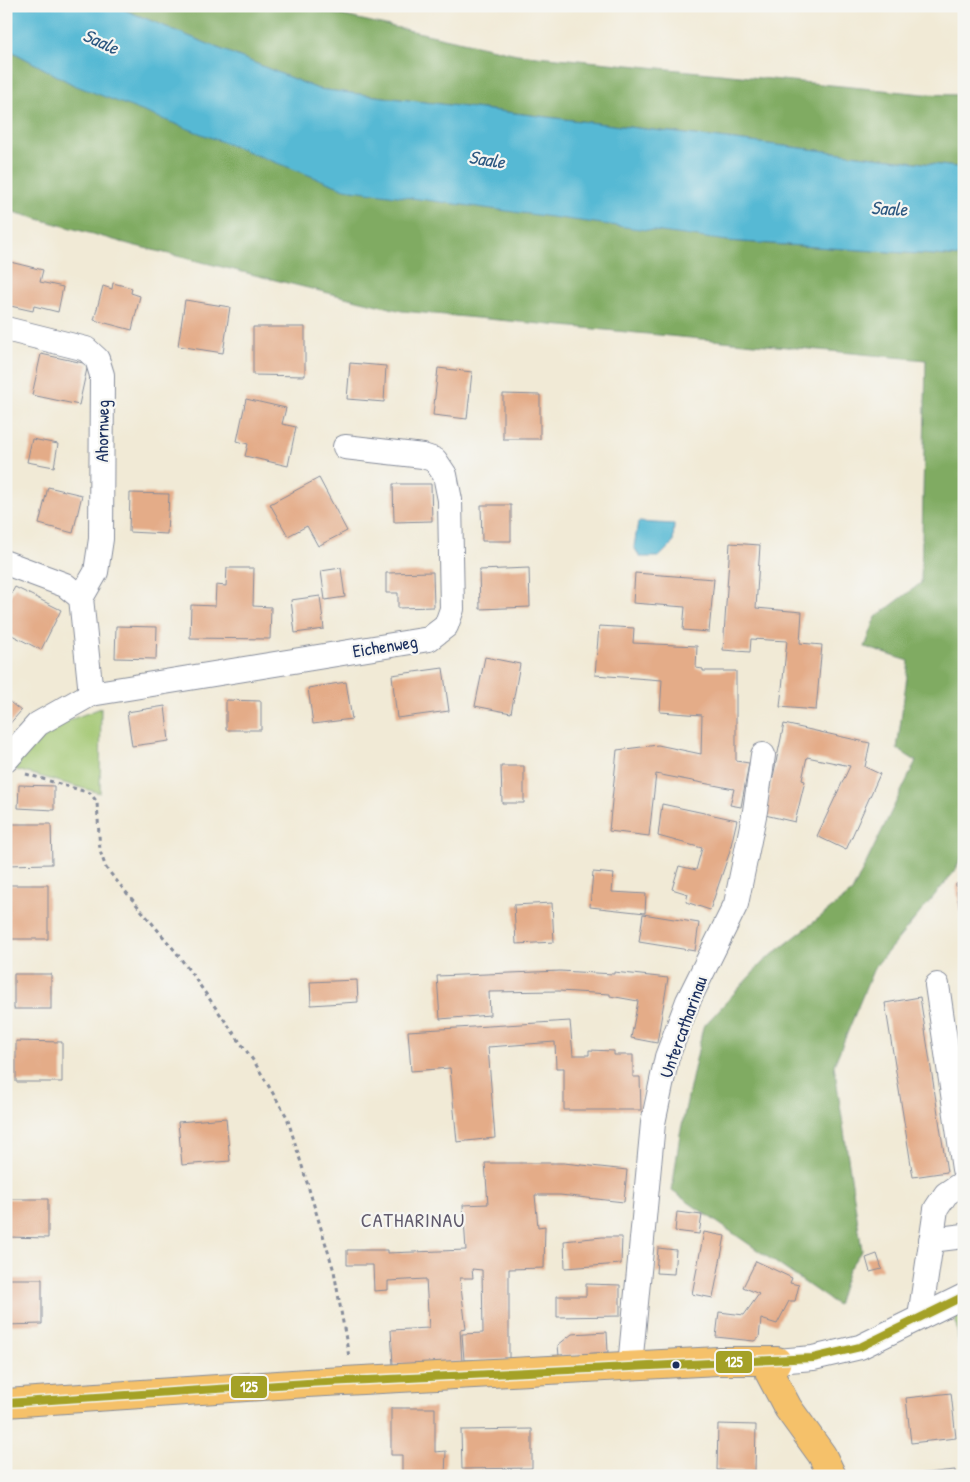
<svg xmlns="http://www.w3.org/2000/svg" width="970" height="1482" font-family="'Patrick Hand',sans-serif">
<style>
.green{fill:#a1c670;stroke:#5e7a67}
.forest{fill:#80ab62;stroke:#4e6d60}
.water{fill:#56b9d4;stroke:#387499}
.building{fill:#e4ac88}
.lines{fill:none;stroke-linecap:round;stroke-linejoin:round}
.minor-casing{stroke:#868c9a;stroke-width:26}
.major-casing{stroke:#868c9a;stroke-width:30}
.path{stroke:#868c9a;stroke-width:3;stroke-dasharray:4 4;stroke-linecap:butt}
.minor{stroke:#fff;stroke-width:24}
.major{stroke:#f5c16b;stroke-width:28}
.bus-1-casing{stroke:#f6f6f2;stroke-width:11}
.bus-1{stroke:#a4a126;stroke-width:8}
.bus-dot{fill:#1b2f5e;stroke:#f6f6f2;stroke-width:2}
.labels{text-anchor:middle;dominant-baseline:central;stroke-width:4.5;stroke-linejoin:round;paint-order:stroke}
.street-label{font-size:18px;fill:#1b2f5e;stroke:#f6f6f2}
.water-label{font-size:19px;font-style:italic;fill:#2d5881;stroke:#f6f6f2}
.quarter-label{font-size:20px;letter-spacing:1px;fill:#615b6d;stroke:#f6f6f2}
.line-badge{stroke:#f6f6f2;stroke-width:2}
.badge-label{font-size:14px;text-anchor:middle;font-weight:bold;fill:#fff}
</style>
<rect width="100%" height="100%" fill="#f6f6f2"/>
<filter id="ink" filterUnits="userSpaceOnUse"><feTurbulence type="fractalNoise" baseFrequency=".02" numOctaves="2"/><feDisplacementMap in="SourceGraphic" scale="10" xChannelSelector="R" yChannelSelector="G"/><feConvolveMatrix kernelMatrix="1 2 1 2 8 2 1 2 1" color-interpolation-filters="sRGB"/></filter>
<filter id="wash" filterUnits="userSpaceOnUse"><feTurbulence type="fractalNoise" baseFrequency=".0096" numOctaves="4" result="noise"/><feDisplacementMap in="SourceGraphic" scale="20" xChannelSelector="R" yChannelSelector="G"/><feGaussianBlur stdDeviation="1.12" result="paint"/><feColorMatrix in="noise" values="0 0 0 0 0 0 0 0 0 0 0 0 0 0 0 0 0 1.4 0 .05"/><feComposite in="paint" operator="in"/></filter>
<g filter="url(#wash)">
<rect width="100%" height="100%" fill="#f1ead6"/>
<g class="green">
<path d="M101 708 100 793 10 768 39 738 64 722Z"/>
<path d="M964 1311V1379L955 1316Z"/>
</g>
<g class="forest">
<path d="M115 6H299L517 54 923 94 964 95V168L318 89Z"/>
<path d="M6 48 74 85 728 241 964 257V853L955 871 874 968 834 1065 862 1250 848 1270 837 1305 672 1191 680 1134 703 1027 763 962 852 892 916 761 897 749 909 661 865 647 876 617 921 583 926 360 402 311 132 245 6 210Z"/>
</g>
<g class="water">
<path d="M6 6H115L318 89 964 168V257L728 241 345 189 74 85 6 48Z"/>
<path d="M638 522 674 524 673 543 659 557H640L634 547Z"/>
</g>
<g id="blocks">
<g class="building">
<path d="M6 261 43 270 40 282 63 287 58 312 34 306 33 311 6 305Z"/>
<path d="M113 283 132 288 131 293 140 296 132 330 94 320 103 286 112 289Z"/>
<path d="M185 300 230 307 223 353 178 346Z"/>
<path d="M253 327H305V376L253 375Z"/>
<path d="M41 354 88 364 79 405 32 395Z"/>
<path d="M350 363 386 366 384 402 347 399Z"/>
<path d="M438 368 472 372 467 419 433 415Z"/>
<path d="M503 394 540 395V439H503Z"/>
<path d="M246 399 286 408 282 424 296 427 288 466 245 456 248 444 237 441Z"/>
<path d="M32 439 58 444 54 467 27 462Z"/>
<path d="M319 478 347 531 318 546 307 526 288 536 270 504Z"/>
<path d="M393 484H431L432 521 394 522Z"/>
<path d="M48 487 82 495 73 533 39 524Z"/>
<path d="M130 493 169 494 167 534 129 532Z"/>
<path d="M481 505H511V541H482Z"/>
<path d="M730 543 760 545 756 608 802 612 800 643 822 645 816 710 780 707 787 641 751 639 750 652 723 650Z"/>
<path d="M227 568H254L253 606 271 607 270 639 190 638 191 605 215 606 216 585 226 586Z"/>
<path d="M341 568 345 597 325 600 321 571Z"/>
<path d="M529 568 530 607 480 609 479 570Z"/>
<path d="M433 572 434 607 398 608V593H386V573Z"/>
<path d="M635 573 714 579 709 632 683 630 685 607 633 603Z"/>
<path d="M15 587 61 610 41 650 6 632V603Z"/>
<path d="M320 596 324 629 295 633 291 600Z"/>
<path d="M116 626 157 627 156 659 115 658Z"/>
<path d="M599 626 634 628 633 643 697 646 696 668 703 669V671H736V761L749 763 741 807 730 805 734 789 656 774 649 836 609 831 617 750 658 745 701 754 702 715 660 712 662 680 595 675Z"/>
<path d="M485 657 520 664 511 713 475 706Z"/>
<path d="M443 668 449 711 397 718 392 675Z"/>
<path d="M346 682 352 719 313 724 308 688Z"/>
<path d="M6 699 21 711 6 728Z"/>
<path d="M226 700 261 701V730H226Z"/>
<path d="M165 706 169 741 132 746 127 712Z"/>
<path d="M784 724 870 743 865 767 880 774 846 850 817 836 850 766 807 757 802 780 805 781 795 822 765 815Z"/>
<path d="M501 766H524V803H502Z"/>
<path d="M19 785 54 786V810L18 808Z"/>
<path d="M662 804 737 820 729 854 710 910 686 902 688 894 672 889 679 866 696 870 702 848 658 836Z"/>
<path d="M6 824H51L52 864 6 865Z"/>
<path d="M593 872 614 874 612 892 646 894 645 913 590 907Z"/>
<path d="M964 883V935H963L956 884Z"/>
<path d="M8 885H48V939H9Z"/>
<path d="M552 903 554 942 516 944 514 905Z"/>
<path d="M643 914 699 923 695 951 639 942Z"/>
<path d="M560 971 614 974V972L668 978 657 1043 631 1038 638 1001 610 996V994L559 991 489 992 490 1015 440 1019 437 976Z"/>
<rect x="14" y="974" width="37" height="35"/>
<path d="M357 980 358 1002 311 1005 310 982Z"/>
<path d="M920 997 947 1172 913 1177 885 1003Z"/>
<path d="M570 1021 573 1055H589V1050L614 1051V1055H633V1077H640L641 1110H564V1068H556L555 1042 488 1047 495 1138 457 1142 450 1068 411 1071 408 1031Z"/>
<path d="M16 1041 62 1042V1082H16Z"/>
<path d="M226 1118 230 1161 182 1165 178 1122Z"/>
<path d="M485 1163H564L627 1170 624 1202 560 1195H535L538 1227 545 1226 544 1268 509 1269V1359L464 1360 462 1334 483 1333 482 1270 472 1269 473 1278H460L466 1329 460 1330 462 1362 393 1365 391 1330 429 1328 426 1279 388 1281V1290L374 1291 373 1265H347V1250H387V1253L466 1250 463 1205 488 1204Z"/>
<path d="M7 1199H48V1238L7 1237Z"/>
<path d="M677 1212 702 1215 699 1234 675 1231Z"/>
<path d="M704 1232 725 1236 713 1298 692 1294Z"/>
<path d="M602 1237H622L621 1264 565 1268 564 1241Z"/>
<path d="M658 1248 676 1250 674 1274 656 1273Z"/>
<path d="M877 1254 882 1269 870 1272 866 1258Z"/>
<path d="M756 1261 792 1278 790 1283 799 1285 795 1301H789L777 1324 761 1319 759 1338 754 1341 716 1337 719 1312 744 1315 759 1294 743 1287Z"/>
<path d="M6 1279H42V1324L6 1325Z"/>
<path d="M586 1284 620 1285V1316L557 1317V1296H586Z"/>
<path d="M607 1332 608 1352 559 1356 558 1345 572 1334Z"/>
<path d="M951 1393 956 1438 911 1443 906 1398Z"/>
<path d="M391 1408H435V1452L446 1451 445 1476H402V1455H391Z"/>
<path d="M718 1424 756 1425 755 1471 717 1470Z"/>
<path d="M532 1429V1468L462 1469 461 1430Z"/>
<path d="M955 1470V1476H915V1474Z"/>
</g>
</g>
</g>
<g filter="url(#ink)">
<use href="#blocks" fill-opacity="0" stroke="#868c9a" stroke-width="1"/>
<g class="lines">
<g class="minor-casing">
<g id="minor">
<path d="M6 329 86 349 97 359 102 375 101 539 96 572 81 598"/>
<path d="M6 563 65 585 81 598 91 694"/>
<path d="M6 760 38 724 91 694 429 639 446 626 452 609 450 500 445 475 435 460 423 456 345 447"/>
<path d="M937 985 964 1169"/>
<path d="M931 1240 964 1236"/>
<path d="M920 1317 936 1209 946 1194 964 1182"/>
<path d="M777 1361 813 1358 860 1347 964 1296"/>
<path d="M630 1366 653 1123 667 1057 688 1001 736 904 755 811 763 755"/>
</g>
</g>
<g class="major-casing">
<path id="major" d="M6 1403 307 1383 718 1361H777L770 1374 788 1408 822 1455 832 1476"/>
</g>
<path class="path" d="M26 774 90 793 97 802 100 851 106 868 176 952 255 1063 287 1117 334 1271 349 1357"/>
<use href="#minor" class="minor"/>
<use href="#major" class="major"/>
<g class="bus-1-casing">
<path id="bus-1" d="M6 1403 307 1383 813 1358 860 1347 964 1296"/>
</g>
<use href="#bus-1" class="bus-1"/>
</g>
</g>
<circle class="bus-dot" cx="676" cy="1365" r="4.5"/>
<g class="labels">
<g class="street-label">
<text transform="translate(102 431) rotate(-89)">Ahornweg</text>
<text transform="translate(385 646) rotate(-9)">Eichenweg</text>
<text transform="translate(683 1027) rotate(-70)">Untercatharinau</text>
</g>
<g class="water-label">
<text transform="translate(101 41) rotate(24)">Saale</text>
<text transform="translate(487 159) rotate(9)">Saale</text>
<text transform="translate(889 208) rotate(3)">Saale</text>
</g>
<g class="quarter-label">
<text x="413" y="1219">CATHARINAU</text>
</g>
</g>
<g class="line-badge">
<rect x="715" y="1350" width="38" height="24" rx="5" fill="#a4a126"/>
<rect x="230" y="1375" width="38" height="24" rx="5" fill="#a4a126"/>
</g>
<g class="badge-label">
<text x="734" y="1367">125</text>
<text x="249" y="1392">125</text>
</g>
<rect width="970" height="1482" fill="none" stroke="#f6f6f2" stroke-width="25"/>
</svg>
